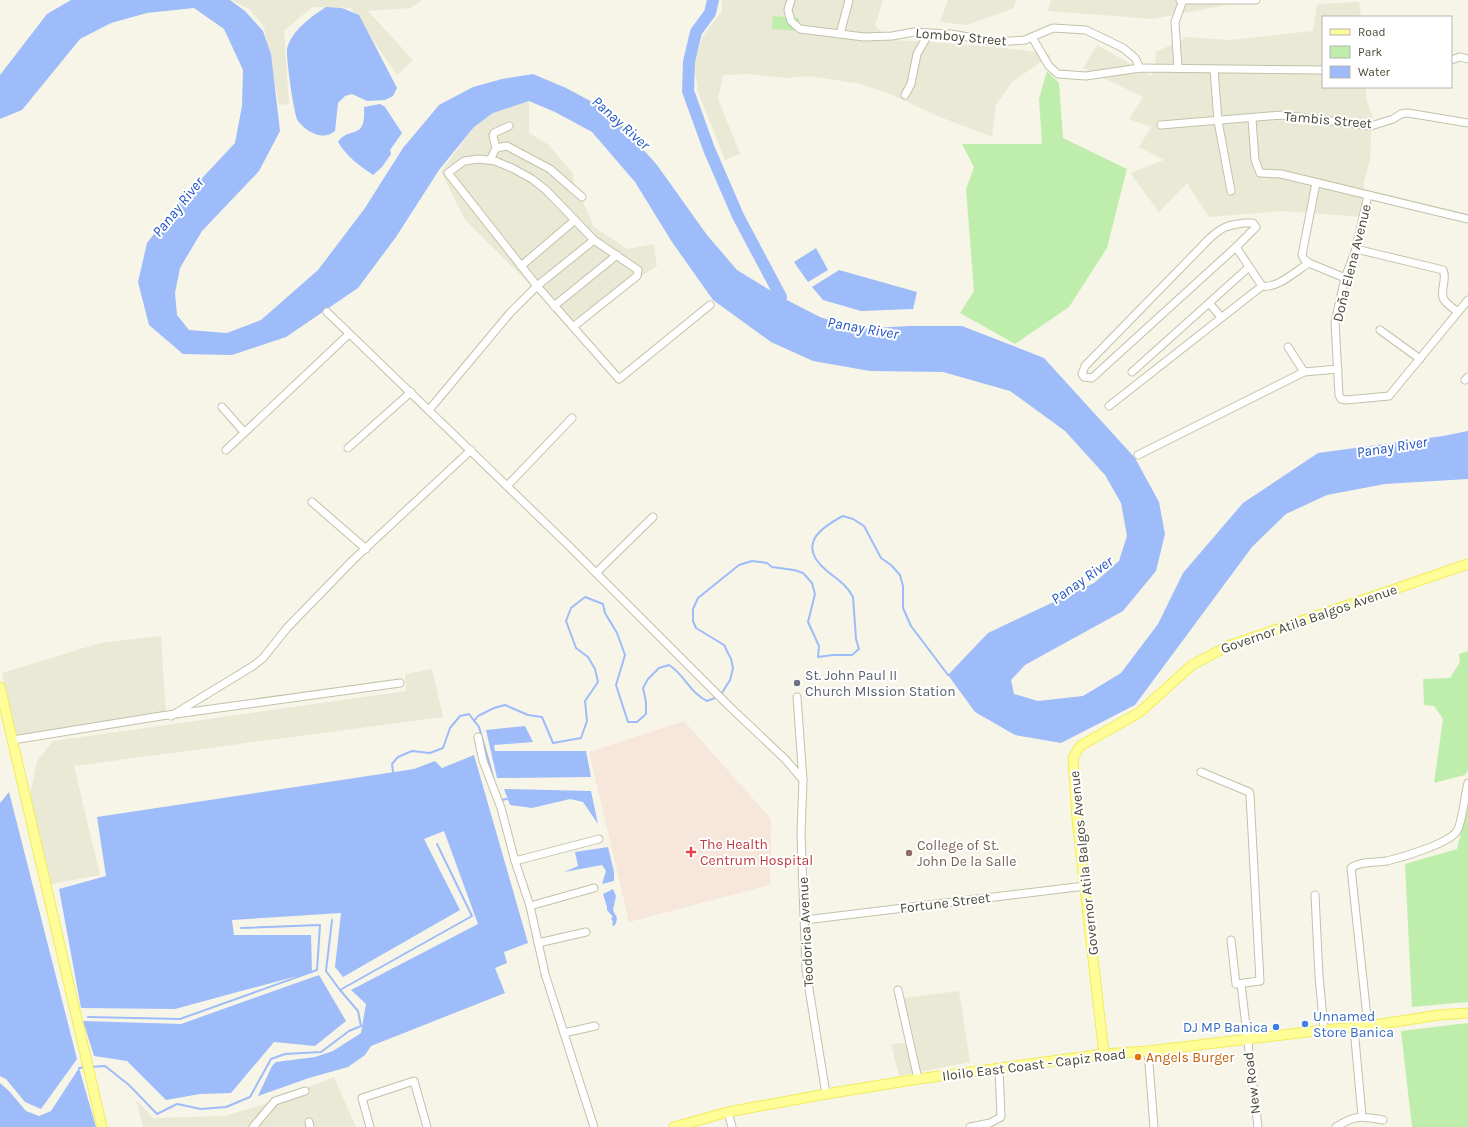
<svg xmlns="http://www.w3.org/2000/svg" width="1468" height="1127" font-family="Karla,sans-serif">
<style>
.residential{fill:#eae9d5}
.medical{fill:#f7e6da}
.green{fill:#bfeeac}
.water{fill:#9ebcf9}
.lines{fill:none;stroke-linecap:round;stroke-linejoin:round}
.stream{stroke:#9ebcf9;stroke-width:2}
.river{stroke:#9ebcf9;stroke-width:12}
.minor-casing{stroke:#c3c1a9;stroke-width:9}
.major-casing{stroke:#f2ec5a;stroke-width:11}
.minor{stroke:#fff;stroke-width:7}
.major{stroke:#fffd98;stroke-width:9}
.worship-dot{fill:#6b7280;stroke:#fff;stroke-width:1.5}
.health-dot{fill:#e0444e;stroke:#fff;stroke-width:1.5}
.education-dot{fill:#8d6e63;stroke:#fff;stroke-width:1.5}
.shop-dot{fill:#3f7fe0;stroke:#fff;stroke-width:1.5}
.food-dot{fill:#e8710a;stroke:#fff;stroke-width:1.5}
.labels{text-anchor:middle;dominant-baseline:central;stroke-width:4;stroke-linejoin:round;paint-order:stroke}
.street-label{font-size:14px;fill:#4a4836;stroke:#fff}
.worship-label{font-size:14px;fill:#5b616d;stroke:#fff;text-anchor:start}
.health-label{font-size:14px;fill:#be3a42;stroke:#fff;text-anchor:start}
.education-label{font-size:14px;fill:#785e54;stroke:#fff;text-anchor:start}
.shop-label{font-size:14px;fill:#366cbe;stroke:#fff;text-anchor:start}
.food-label{font-size:14px;fill:#c56008;stroke:#fff;text-anchor:start}
.water-label{font-size:15px;font-style:italic;fill:#2154c4;stroke:#fff}
</style>
<rect width="100%" height="100%" fill="#f6f5e8"/>
<g class="residential">
<path d="M232 0H423L410 8 368 11 413 60 397 75 351 8 312 7 284 31 289 104 279 105 264 27 250 10Z"/>
<path d="M722 0H883L875 26 892 40 946 43 1023 50 1051 55 1012 82 996 105 992 137 935 115 895 96 861 84 809 76 787 78 748 74 723 75 718 99 740 154 725 160 698 92 694 64 703 36 722 11Z"/>
<path d="M948 0H1016L1014 8 967 25 940 22Z"/>
<path d="M1051 0H1234L1226 5 1153 19 1048 11Z"/>
<path d="M1359 2 1361 17H1323V87H1366V99L1372 115 1370 160 1364 181 1361 217 1284 211 1209 217 1187 183 1159 212 1130 173 1164 160 1139 147 1151 127 1129 119 1143 97 1083 68 1097 45 1152 76 1155 67 1156 52 1187 37 1229 40 1313 31 1317 4Z"/>
<path d="M529 101V133L549 145 573 174 574 187 585 206 593 226 627 249 654 244 657 266 569 323 466 221 441 172 474 127 493 113Z"/>
<path d="M161 636 166 713 16 737 2 673 100 643Z"/>
<path d="M432 669 443 717 74 766 100 875 51 884 30 794 37 761 53 741 406 691 405 674Z"/>
<path d="M959 991 970 1062 899 1076 891 1044 915 1042 904 998Z"/>
<path d="M334 1077 356 1127H143L136 1100 153 1118 224 1116 271 1102Z"/>
</g>
<path class="medical" d="M684 721 771 819 770 885 629 922 589 752Z"/>
<g class="green">
<path d="M773 16 799 18V31L772 29Z"/>
<path d="M1047 71 1059 83 1063 138 1127 169 1107 248 1069 307 1015 344 960 313 974 291 966 189 974 167 962 144H1042L1039 99Z"/>
<path d="M1468 651V770L1465 775 1434 783 1443 719 1434 706 1424 705 1423 679 1450 678 1460 662 1459 654Z"/>
<path d="M1468 804V1002L1412 1007 1405 864 1457 849Z"/>
<path d="M1468 1023V1127H1412L1401 1031Z"/>
</g>
<g class="water">
<path d="M71 0H230L245 11 263 31 271 54 280 131 259 171 202 231 180 268 175 293 177 315 189 330 227 333 261 320 318 270 365 208 403 148 439 105 473 87 502 79 533 74 566 88 609 111 657 165 707 235 737 270 781 297 820 317 855 329 909 326H962L1044 358 1135 458 1159 502 1165 534 1156 571 1123 611 1025 665 1011 680 1014 694 1038 701 1083 696 1121 673 1158 624 1183 573 1243 503 1318 453 1443 436 1468 431V479L1385 484 1327 495 1286 514 1252 547 1135 705 1061 743 1015 735 975 712 948 675 988 633 1094 583 1119 561 1127 536 1121 503 1105 475 1065 431 1010 391 943 372 870 371 813 361 771 342 713 300 672 242 635 182 592 132 555 112 529 101 493 113 474 127 439 170 396 237 358 288 286 337 232 355 183 354 149 325 138 282 147 243 174 208 235 143 242 106 243 70 224 29 194 8 147 13 111 23 80 39 22 110 0 119V75L47 14Z"/>
<path d="M326 7 342 8 359 15 397 88 393 96 385 100 367 101 352 94 345 96 338 103 335 131C333 132 330 135 327 135 317 138 304 129 298 121 294 116 286 57 287 49 291 31 312 16 326 7Z"/>
<path d="M380 104 385 107 402 133 390 150 391 154 382 167 373 175C360 166 346 156 338 142 350 125 366 142 364 107Z"/>
<path d="M816 248 828 270 808 282 794 262Z"/>
<path d="M839 270 917 292 913 309 861 311 823 300 812 287Z"/>
<path d="M525 726 533 742 494 745 495 751H586L591 777 497 778 486 730Z"/>
<path d="M474 755 528 943 504 952 507 963 495 968 505 993 371 1046 365 1055 348 1067 309 1078 258 1096 272 1066 276 1062 315 1057 333 1051 361 1033 366 1004 351 990 478 924 444 831 424 839 460 910 343 977 335 967 341 913 232 920 234 935H311L312 972 175 1009 81 1008 59 889 106 876 97 817 414 769 435 761 442 768Z"/>
<path d="M504 789 591 791 598 824 583 802 570 799 532 808 510 805Z"/>
<path d="M9 792 77 1059 41 1109 25 1102 6 1079 0 1076V803Z"/>
<path d="M608 847 614 872V881L602 884 606 871 602 865 564 872 578 866 575 852Z"/>
<path d="M613 889 616 896 613 910 617 918 616 923 614 926 612 925 613 922 611 918 613 917 607 910V907L603 894Z"/>
<path d="M319 975 346 1021 315 1046 274 1042 231 1093 200 1094 166 1100 127 1061 94 1056 83 1021 181 1024Z"/>
<path d="M79 1068 96 1127H0V1083L9 1091 26 1111 39 1116 51 1111Z"/>
</g>
<g class="lines">
<g class="stream">
<path d="M474 721 478 716 494 708 505 705 528 715 542 717 553 743 581 738 587 721 585 701 598 682 595 669 588 657 576 648 566 621 571 608 585 597 603 604 605 613 617 633 625 655 616 685 628 722H637L646 714V702L643 688 648 679 659 668 669 665C684 674 690 693 707 701L720 696 730 680 733 668 731 659 724 645 696 628 693 621V609L698 598 739 565 752 561 767 563 772 567 794 570 803 573 812 583 815 594 808 622 819 646 818 657 833 655H852L859 649 856 639 853 597C847 585 837 579 827 571 797 546 818 529 843 516L853 519 864 526 881 558 891 565 900 575 903 586V608L911 626 948 675H950"/>
<path d="M393 772 392 764 398 757 412 751 430 753 443 748 450 728 460 716 469 714 479 727 494 780"/>
<path d="M501 800 507 799"/>
<path d="M332 920 326 971 340 990"/>
<path d="M88 1017 180 1019 317 970 320 925 241 928"/>
<path d="M90 1067 105 1066 129 1085 157 1114 177 1104 201 1109 226 1107 250 1097 271 1059 285 1054 321 1052 349 1031 361 1026 358 1011 340 990 472 916 437 844"/>
<path d="M79 1068 86 1067"/>
</g>
<path class="river" d="M713 0 710 13 696 32 689 62 688 91 709 149 738 216 781 297"/>
<g class="minor-casing">
<g id="minor">
<path d="M791 0 788 10 791 21 800 29 864 37 892 36 914 32 929 33 951 34 996 42 1025 40 1053 28 1086 30 1123 48 1135 58 1140 68"/>
<path d="M1180 0H1256"/>
<path d="M840 34 849 0"/>
<path d="M1032 37 1049 66 1058 74 1086 76 1140 68 1323 70"/>
<path d="M1451 60 1460 57 1468 59"/>
<path d="M1178 68 1175 22 1183 0"/>
<path d="M1214 69 1218 121 1231 191"/>
<path d="M905 95 911 84 917 54 929 33"/>
<path d="M1252 119 1255 160 1260 173 1281 174 1468 219"/>
<path d="M1161 125 1282 115 1371 126 1393 119 1401 114 1408 113 1468 123"/>
<path d="M496 148 493 136 494 133 509 126"/>
<path d="M490 160 496 148 507 146 550 169 582 197"/>
<path d="M1316 183 1302 255 1304 259 1309 263 1345 278"/>
<path d="M1368 195 1356 249 1345 278 1335 322 1339 395 1341 399 1346 400 1389 396 1468 300"/>
<path d="M1244 223H1253L1256 227 1236 247 1092 378 1084 377 1082 374 1085 366 1210 238C1222 227 1228 225 1244 223Z"/>
<path d="M1236 247 1262 286C1277 289 1296 271 1309 263"/>
<path d="M1356 249 1443 270C1448 279 1438 293 1445 301 1448 305 1454 309 1458 312"/>
<path d="M521 266 575 220"/>
<path d="M1209 303 1249 267"/>
<path d="M554 306 617 255"/>
<path d="M327 312 569 546 729 706 785 759 803 780"/>
<path d="M573 327 637 276 638 270 594 240 546 190 532 179 512 168 495 161 479 159 464 161 448 173 537 286 619 379 710 305"/>
<path d="M1380 330 1420 359"/>
<path d="M1288 347 1304 372"/>
<path d="M1132 372 1209 303 1221 317"/>
<path d="M1465 380 1468 377"/>
<path d="M1109 406 1262 286"/>
<path d="M222 407 244 432"/>
<path d="M429 410 510 313 537 286 594 240"/>
<path d="M348 448 411 392"/>
<path d="M226 450 349 334"/>
<path d="M1138 455 1304 372 1338 369"/>
<path d="M507 486 572 418"/>
<path d="M312 502 366 549"/>
<path d="M596 573 653 517"/>
<path d="M797 697 803 780 801 834 806 970 826 1094"/>
<path d="M171 716 253 666 263 658 287 628 353 560 471 450"/>
<path d="M478 737 483 761 501 808 515 861 530 906 545 974 594 1127"/>
<path d="M13 740 161 716 400 683"/>
<path d="M1201 772 1249 792 1250 795 1260 981 1236 984 1231 940"/>
<path d="M515 861 599 839"/>
<path d="M1315 895 1319 976 1324 1030"/>
<path d="M530 906 594 888"/>
<path d="M805 920 1085 886"/>
<path d="M538 943 586 932"/>
<path d="M1241 984 1258 1127"/>
<path d="M898 990 918 1079"/>
<path d="M1368 1026 1351 868C1360 861 1375 863 1387 861 1403 857 1448 844 1457 831 1462 824 1465 793 1468 783"/>
<path d="M1354 1028 1362 1116"/>
<path d="M564 1033 595 1026"/>
<path d="M1148 1051 1154 1127"/>
<path d="M728 1112 732 1127"/>
<path d="M309 1122 310 1127"/>
<path d="M253 1127 275 1101 305 1091"/>
<path d="M370 1127 362 1098 414 1081 427 1127"/>
<path d="M970 1127 990 1123 1001 1117 999 1068"/>
<path d="M1336 1127C1355 1115 1361 1116 1383 1120"/>
</g>
</g>
<g class="major-casing">
<g id="major">
<path d="M0 687 102 1127"/>
<path d="M1104 1054 1077 819 1073 758 1080 746 1140 712 1192 665 1228 646 1468 564"/>
<path d="M674 1127 728 1112 826 1094 918 1079 1104 1054 1148 1051 1324 1030 1368 1026 1439 1015 1468 1013"/>
</g>
</g>
<use href="#minor" class="minor"/>
<use href="#major" class="major"/>
</g>
<circle class="worship-dot" cx="797" cy="683" r="4"/>
<path class="health-dot" d="M689 846h4v4h4v4h-4v4h-4v-4h-4v-4h4z"/>
<circle class="education-dot" cx="909" cy="853" r="4"/>
<g class="shop-dot">
<circle cx="1305" cy="1024" r="4"/>
<circle cx="1276" cy="1027" r="4"/>
</g>
<circle class="food-dot" cx="1138" cy="1057" r="4"/>
<g class="labels">
<g class="street-label">
<text transform="translate(961 37) rotate(5)">Lomboy Street</text>
<text transform="translate(1328 120) rotate(5)">Tambis Street</text>
<text transform="translate(1352 263) rotate(-76)">Doña Elena Avenue</text>
<text transform="translate(1309 619) rotate(-19)">Governor Atila Balgos Avenue</text>
<text transform="translate(1084 863) rotate(-96)">Governor Atila Balgos Avenue</text>
<text transform="translate(945 903) rotate(-7)">Fortune Street</text>
<text transform="translate(806 932) rotate(-93)">Teodorica Avenue</text>
<text transform="translate(1034 1065) rotate(-7)">Iloilo East Coast - Capiz Road</text>
<text transform="translate(1252 1083) rotate(-97)">New Road</text>
</g>
<g class="worship-label">
<text x="805" y="675">St. John Paul II<tspan x="805" dy="16">Church MIssion Station</tspan></text>
</g>
<g class="health-label">
<text x="700" y="844">The Health<tspan x="700" dy="16">Centrum Hospital</tspan></text>
</g>
<g class="education-label">
<text x="917" y="845">College of St.<tspan x="917" dy="16">John De la Salle</tspan></text>
</g>
<g class="shop-label">
<text x="1313" y="1016">Unnamed<tspan x="1313" dy="16">Store Banica</tspan></text>
<text x="1268" y="1027" text-anchor="end">DJ MP Banica</text>
</g>
<g class="food-label">
<text x="1146" y="1057">Angels Burger</text>
</g>
<g class="water-label">
<text transform="translate(621 123) rotate(42)">Panay River</text>
<text transform="translate(178 207) rotate(-51)">Panay River</text>
<text transform="translate(863 328) rotate(10)">Panay River</text>
<text transform="translate(1392 447) rotate(-9)">Panay River</text>
<text transform="translate(1082 580) rotate(-35)">Panay River</text>
</g>
</g>
<rect x="1322" y="16" width="130" height="72" fill="#ffffff" stroke="#b7b6af"/>
<rect x="1330" y="29" width="20" height="6" fill="#fffd98" stroke="#b7b6af"/>
<text x="1358" y="36" font-size="12" fill="#4a4836">Road</text>
<rect x="1330" y="46" width="20" height="12" fill="#bfeeac" stroke="#b7b6af"/>
<text x="1358" y="56" font-size="12" fill="#4a4836">Park</text>
<rect x="1330" y="66" width="20" height="12" fill="#9ebcf9" stroke="#b7b6af"/>
<text x="1358" y="76" font-size="12" fill="#4a4836">Water</text>
</svg>
